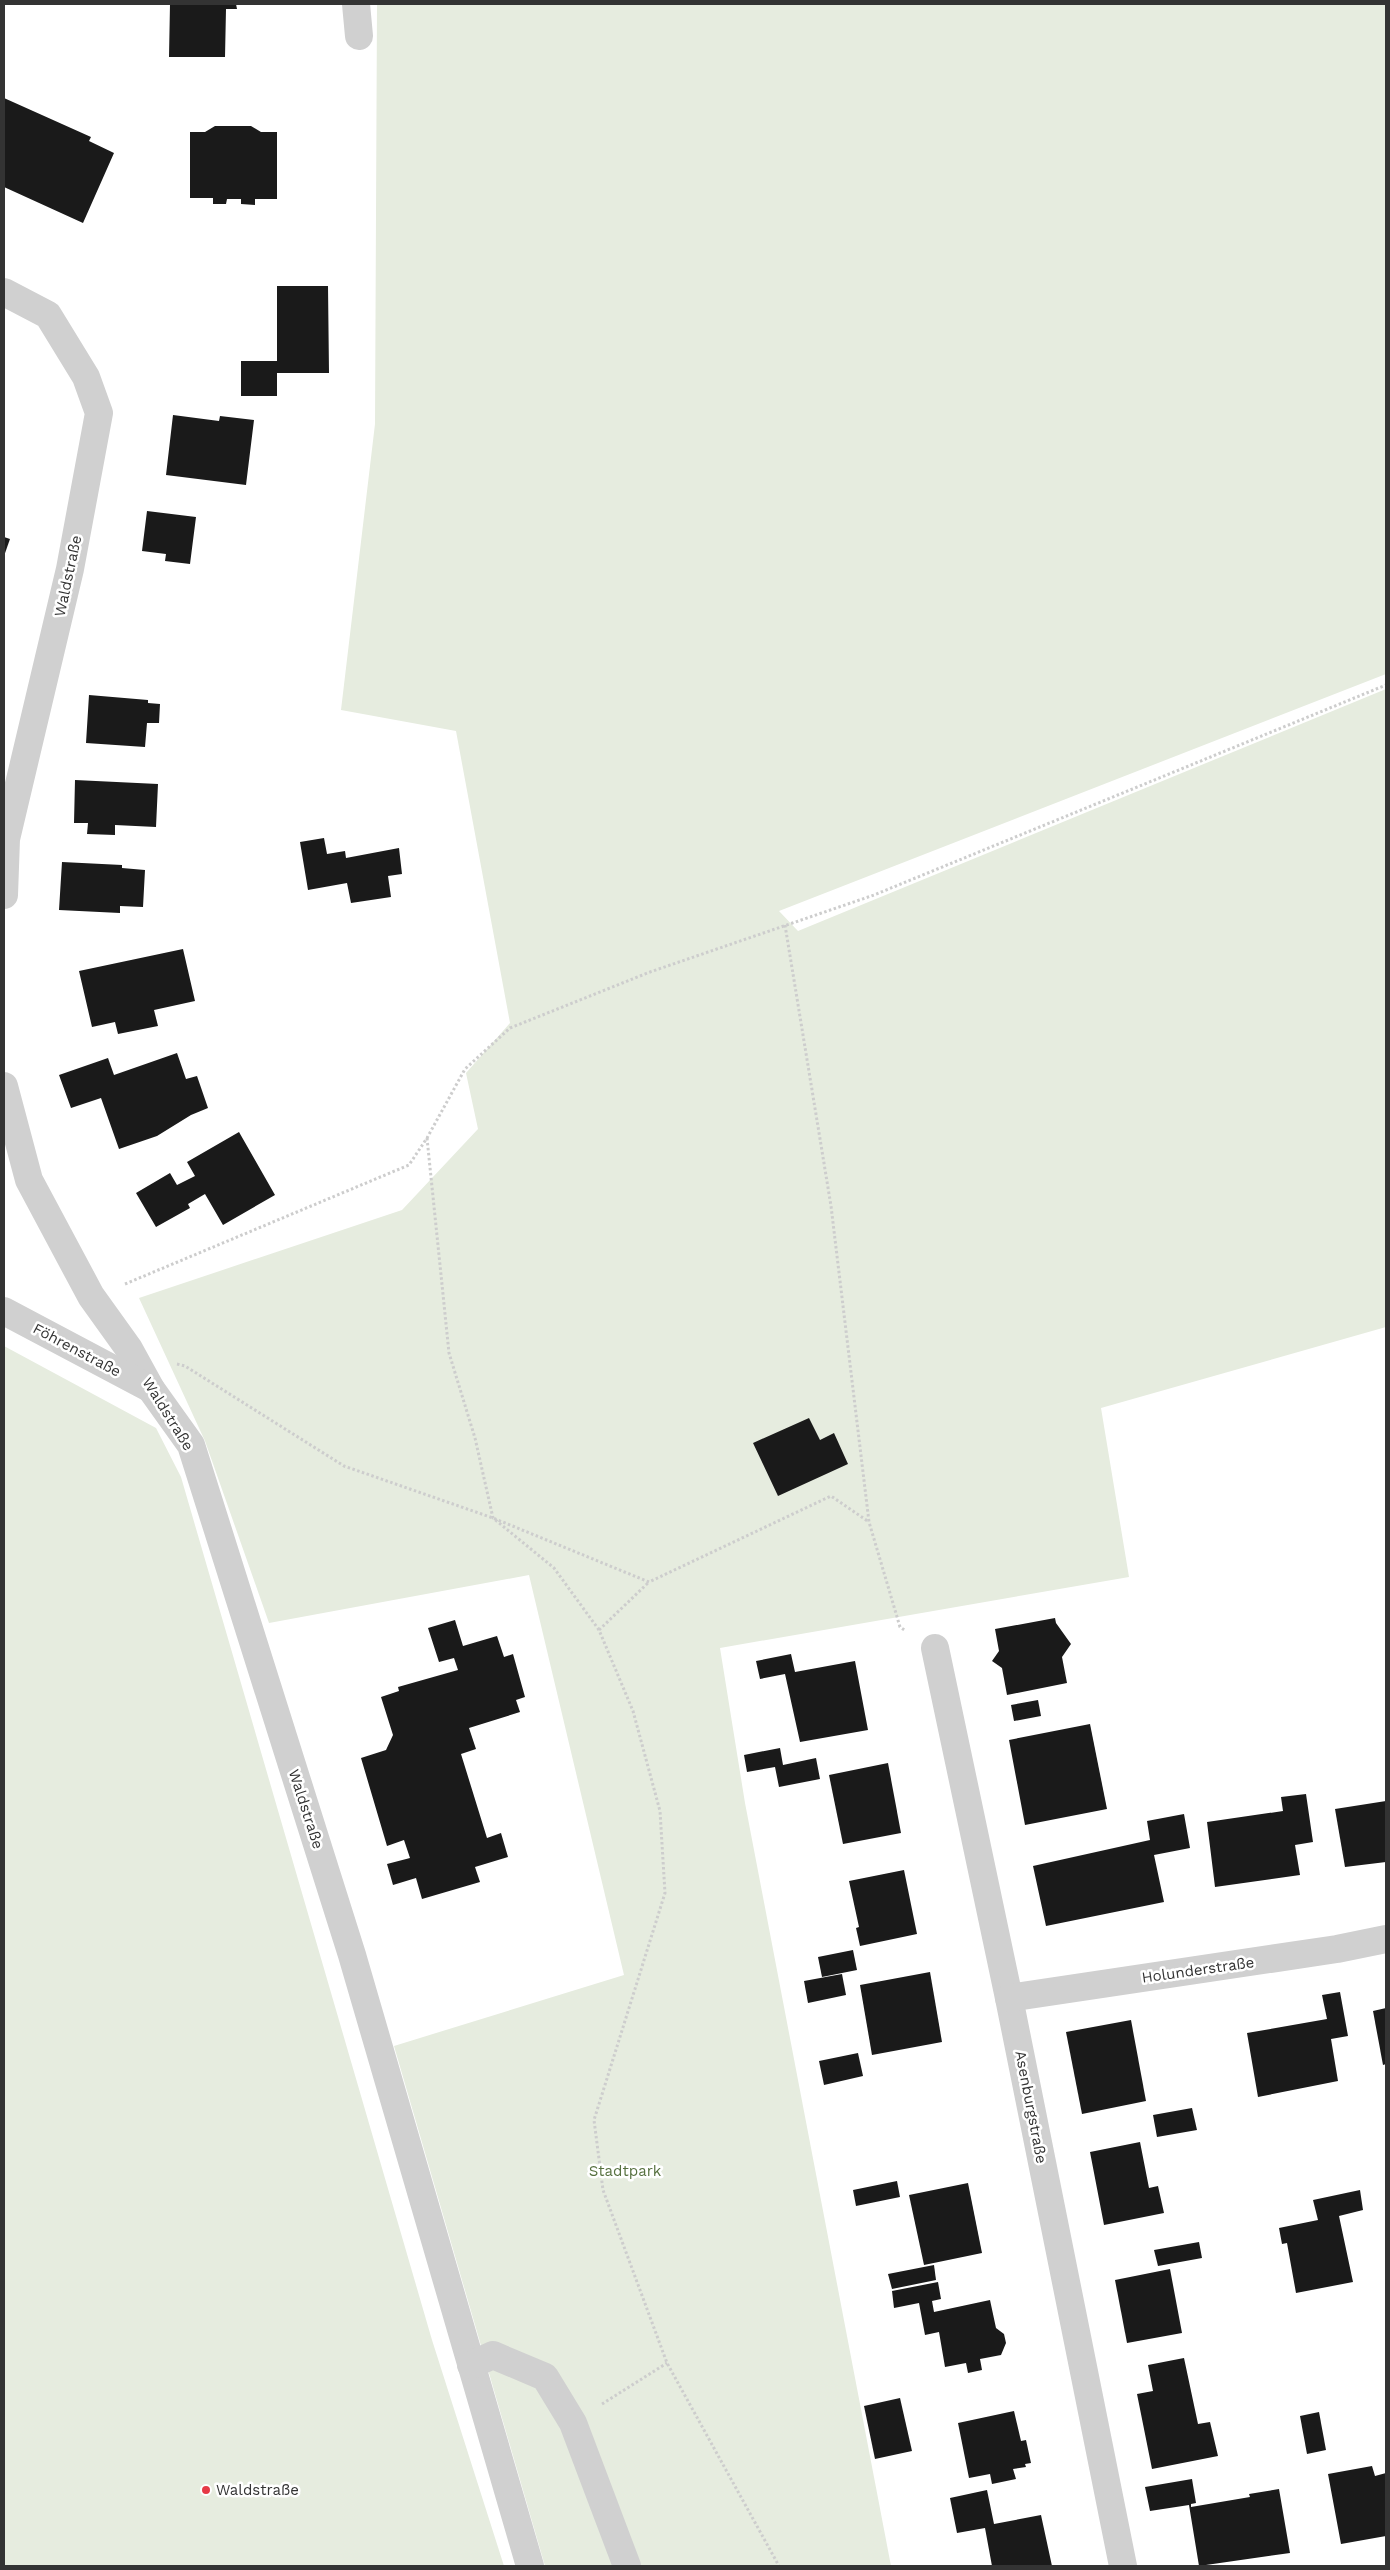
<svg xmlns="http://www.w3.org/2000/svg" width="1390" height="2570" font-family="'Work Sans',sans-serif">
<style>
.green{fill:#e6ecdf}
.building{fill:#1a1a1a}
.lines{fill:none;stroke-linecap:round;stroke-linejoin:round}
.path{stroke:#cdcdcd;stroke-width:3;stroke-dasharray:2.5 2.5;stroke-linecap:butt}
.minor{stroke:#d0d0d0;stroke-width:28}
.poi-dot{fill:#e63946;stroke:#fff;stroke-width:2}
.labels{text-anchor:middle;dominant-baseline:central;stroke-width:5;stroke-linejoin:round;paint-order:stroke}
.street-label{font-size:15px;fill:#333;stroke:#fff}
.park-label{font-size:15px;fill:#56703f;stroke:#fff}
.poi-label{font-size:15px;fill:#333;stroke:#fff;text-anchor:start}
</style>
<rect width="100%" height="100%" fill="#fff"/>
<g class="green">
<path d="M377 4H1386V674L779 911 798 931 1386 689V1327L1101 1408 1129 1577 720 1648 745 1803 891 2566H545L394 2046 624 1975 529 1575 269 1623 205 1441 139 1298 402 1210 478 1129 466 1073 510 1023 456 731 341 710 375 424Z"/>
<path d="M4 1346 156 1428 181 1477 432 2340 504 2566H4Z"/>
</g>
<g class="building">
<path d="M170 4H236L237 9H226L225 57H169Z"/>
<path d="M4 98 91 137 89 141 114 153 83 223 4 187Z"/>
<path d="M215 126H251L261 132H277V199H255V205L241 204V199H227L226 204H213V198H190V132H205Z"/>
<path d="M277 286H328L329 373H277V396H241V361H277Z"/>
<path d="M173 415 219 421 220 416 254 420 246 485 166 475Z"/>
<path d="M147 511 196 517 190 564 165 561 166 554 142 551Z"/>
<path d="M4 537 10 539 4 556Z"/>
<path d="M89 695 148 700V703L160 704 159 723H147L145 747 86 743Z"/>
<path d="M75 780 158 784 156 827 115 825V835L87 834 88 823H74Z"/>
<path d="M324 838 327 854 345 851 346 858 399 848 402 874 388 876 391 897 351 903 347 883 308 890 300 842Z"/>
<path d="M62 862 122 865V868L145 870 143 907 120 906V913L59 910Z"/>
<path d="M183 949 195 1001 154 1010 158 1026 118 1034 115 1022 92 1027 79 971Z"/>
<path d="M177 1053 186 1079 197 1076 208 1108 191 1115 157 1136 119 1149 101 1098 71 1108 59 1075 108 1058 114 1075Z"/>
<path d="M239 1132 275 1195 223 1225 205 1194 188 1204 190 1208 156 1227 136 1193 170 1173 177 1185 195 1176 187 1162Z"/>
<path d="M809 1418 820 1440 834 1433 848 1464 778 1496 753 1443Z"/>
<path d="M1055 1618 1056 1623 1071 1644 1062 1657 1067 1683 1007 1695 1002 1668 992 1661 999 1651 995 1629Z"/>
<path d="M455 1620 463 1646 497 1636 504 1657 513 1654 525 1697 516 1700 520 1712 469 1728 476 1749 461 1754 487 1838 501 1833 508 1857 475 1867 480 1882 422 1899 416 1878 393 1885 387 1864 410 1858 404 1840 387 1846 361 1758 386 1750 393 1735 381 1697 399 1691 398 1687 458 1670 454 1658 439 1662 428 1628Z"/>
<path d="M791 1654 795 1672 855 1661 868 1730 800 1742 785 1674 760 1679 756 1661Z"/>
<path d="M1038 1700 1041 1716 1014 1721 1011 1705Z"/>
<path d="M1090 1724 1107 1809 1025 1825 1009 1740Z"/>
<path d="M780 1748 783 1765 816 1758 820 1779 779 1787 775 1767 747 1772 744 1755Z"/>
<path d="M888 1763 901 1833 843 1844 829 1775Z"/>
<path d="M1306 1794 1313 1842 1295 1845 1300 1875 1215 1887 1207 1822 1283 1811 1281 1797Z"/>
<path d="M1386 1801V1862L1345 1867 1335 1809Z"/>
<path d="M1184 1814 1190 1848 1154 1855 1164 1902 1046 1926 1033 1866 1150 1840 1147 1821Z"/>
<path d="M904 1870 917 1934 860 1946 856 1928 859 1927 849 1881Z"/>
<path d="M853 1950 857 1970 822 1977 818 1957Z"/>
<path d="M930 1972 942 2042 872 2055 860 1985Z"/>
<path d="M842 1974 846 1995 808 2003 804 1981Z"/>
<path d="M1340 1992 1348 2036 1331 2039 1338 2081 1258 2097 1247 2033 1327 2019 1322 1995Z"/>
<path d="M1386 2008V2064L1383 2065 1373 2011Z"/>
<path d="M1131 2020 1146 2101 1082 2114 1066 2032Z"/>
<path d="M858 2053 863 2076 824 2085 819 2061Z"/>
<path d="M1192 2108 1197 2130 1157 2137 1153 2115Z"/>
<path d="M1140 2142 1149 2188 1158 2186 1164 2213 1104 2225 1090 2152Z"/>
<path d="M897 2181 900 2197 856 2206 853 2190Z"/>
<path d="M968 2183 982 2253 924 2265 909 2195Z"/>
<path d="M1360 2190 1363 2210 1339 2216 1353 2282 1296 2293 1287 2243 1282 2244 1279 2228 1318 2220 1313 2200Z"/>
<path d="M1199 2242 1202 2258 1158 2266 1154 2250Z"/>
<path d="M934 2265 936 2280 892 2289 888 2274Z"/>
<path d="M1170 2269 1182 2333 1127 2343 1115 2280Z"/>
<path d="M938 2282 941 2299 932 2301 934 2312 990 2300 996 2328 1004 2334 1006 2343 1001 2355 980 2359 982 2370 968 2373 966 2363 945 2367 939 2332 925 2335 919 2303 894 2308 892 2291Z"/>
<path d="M1184 2358 1198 2424 1210 2422 1218 2456 1152 2469 1137 2394 1153 2391 1148 2365Z"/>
<path d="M900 2398 912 2451 875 2459 864 2406Z"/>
<path d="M1014 2411 1021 2441 1026 2440 1031 2463 1025 2464 1026 2467 1013 2469 1016 2479 992 2484 990 2474 969 2478 958 2423Z"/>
<path d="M1319 2412 1326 2450 1307 2454 1300 2416Z"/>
<path d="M1372 2466 1375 2476 1386 2473V2536L1341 2544 1328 2474Z"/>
<path d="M1192 2479 1196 2503 1191 2504V2507L1250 2497 1249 2494 1279 2489 1290 2553 1199 2566 1189 2505 1150 2511 1145 2487Z"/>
<path d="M987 2490 994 2524 1041 2515 1052 2566H992L985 2528 957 2533 950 2498Z"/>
</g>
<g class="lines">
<g class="path">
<path d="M785 925 831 1206 869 1522 900 1627 906 1631"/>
<path d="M427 1138 449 1353 475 1438 493 1518 554 1568 599 1630 633 1711 660 1811 665 1893 594 2120 603 2190 667 2363 779 2566"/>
<path d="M125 1284 409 1165 427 1138 465 1069 510 1028 650 972 874 895 1386 685"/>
<path d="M177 1364 185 1366 344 1466 493 1518 649 1582 831 1496 869 1522"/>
<path d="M599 1630 649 1582"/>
<path d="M602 2404 667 2363"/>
</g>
<g class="minor">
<path d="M356 4 359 36"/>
<path d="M4 292 48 315 86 377 99 413 70 569 6 839 4 895"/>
<path d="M4 1086 29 1180 91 1296 129 1349 151 1389 191 1445 352 1955 530 2566"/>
<path d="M4 1311 151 1389"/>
<path d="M935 1648 1009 1998 1123 2566"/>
<path d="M1009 1998 1337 1949 1386 1939"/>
<path d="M471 2365 493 2355 545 2377 573 2423 627 2566"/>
</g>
</g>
<circle class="poi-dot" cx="206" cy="2490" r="5"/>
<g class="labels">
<g class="street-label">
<text transform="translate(68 576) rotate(-78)">Waldstraße</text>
<text transform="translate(77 1350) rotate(28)">Föhrenstraße</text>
<text transform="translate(168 1414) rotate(58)">Waldstraße</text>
<text transform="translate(306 1809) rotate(72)">Waldstraße</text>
<text transform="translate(1198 1970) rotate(-8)">Holunderstraße</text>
<text transform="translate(1031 2107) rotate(79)">Asenburgstraße</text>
</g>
<g class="park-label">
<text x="625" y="2171">Stadtpark</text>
</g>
<g class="poi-label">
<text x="216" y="2490">Waldstraße</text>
</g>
</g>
<rect width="1390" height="2570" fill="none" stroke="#333333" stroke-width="10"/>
</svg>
